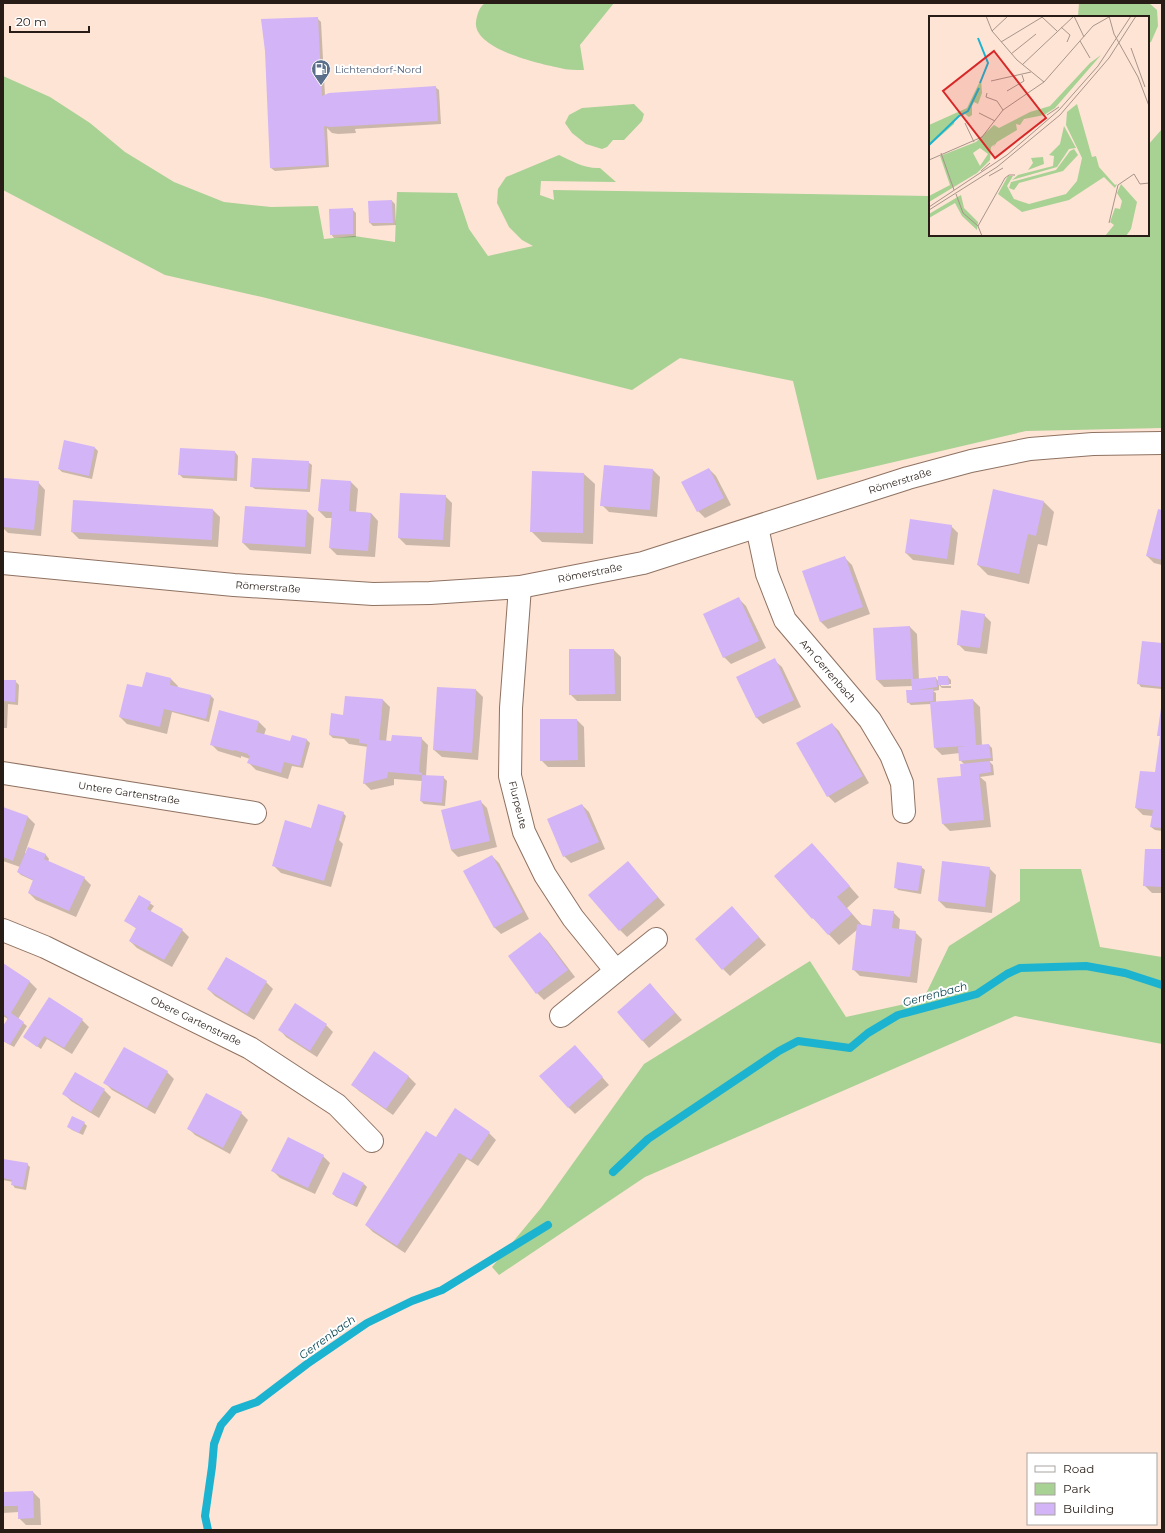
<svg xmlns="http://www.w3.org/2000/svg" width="1165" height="1533" font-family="Montserrat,sans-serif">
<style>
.green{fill:#a8d194}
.shadow{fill:#0003}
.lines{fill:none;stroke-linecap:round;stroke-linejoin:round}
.stream{stroke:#1cb3d0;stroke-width:8}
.building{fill:#d3b4f6}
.street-casing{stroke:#8e7262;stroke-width:24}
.secondary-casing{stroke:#8e7262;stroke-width:24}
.street{stroke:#fff;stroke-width:22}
.secondary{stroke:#fff;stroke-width:22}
.labels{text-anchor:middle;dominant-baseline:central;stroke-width:4;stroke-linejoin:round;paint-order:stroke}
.service-label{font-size:10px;fill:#4e5e75;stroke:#fff;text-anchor:start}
.street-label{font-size:10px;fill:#271c16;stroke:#fff}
.water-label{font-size:11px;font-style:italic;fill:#003f4b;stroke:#fff}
.inset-river{fill:none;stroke:#1cb3d0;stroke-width:2}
.inset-road{fill:none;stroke:#a89489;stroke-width:1}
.view{fill:#d62828;fill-opacity:0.15;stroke:#d62828;stroke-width:2}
.inset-edge{fill:none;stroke:#271c16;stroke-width:2}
</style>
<rect width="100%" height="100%" fill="#fee4d5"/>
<g class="green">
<path d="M485 3H614L580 45 584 70C576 70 567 70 560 68 540 64 473 49 476 22 477 15 479 7 485 3Z"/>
<path d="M1079 3H1149L1157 10 1158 26 1151 42 1148 43V17H1078Z"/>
<path d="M3 76 50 97 90 123 125 152 174 182 224 202 271 207 318 206 324 239 354 236 395 242 397 192 457 193 469 229 488 256 533 246 522 240 509 227 497 203 498 189 506 177 559 155C572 161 585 169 600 168L616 182 541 181 540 195 554 200 553 190 930 196V235H1148V145L1162 129V428L1026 431 817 480 793 381 680 358 632 390 262 297 165 275 3 190Z"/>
<path d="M634 104 644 114 642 121 624 140H613L607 147 602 149 586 144 572 133 565 123 569 115 582 108Z"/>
<path d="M1020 869H1081L1100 947 1162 957V1044L1015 1016 645 1177 499 1275 492 1267 541 1208 644 1064 810 961 846 1017 923 1000 949 946 1020 901Z"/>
</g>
<g class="shadow">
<path d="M317 18 321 22 325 96 435 87 439 90 441 124 355 129 356 133 338 134 332 133 327 128 329 167 275 171 271 168Z"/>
<path d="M392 201 395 204 396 225 373 226 370 223Z"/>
<path d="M352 209 356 213V237L334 238 331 234Z"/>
<path d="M95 448 98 451 92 479 62 472 59 469Z"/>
<path d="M235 452 238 456 237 481 183 478 179 474Z"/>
<path d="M308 462 312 465 310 492 255 489 251 486Z"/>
<path d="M709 469 716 476 731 505 705 518 698 511Z"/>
<path d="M653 470 660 477 657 517 609 512 602 505Z"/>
<path d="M584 474 595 484 593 544 542 542 531 531Z"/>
<path d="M5 479 38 482 45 490 41 536 8 533 3 528V500Z"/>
<path d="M322 480 351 482 358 489 356 512 371 513 378 521 375 557 337 555 330 548 332 518H326L319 511Z"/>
<path d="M445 496 452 503 450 547 406 545 399 538Z"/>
<path d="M74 502 213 510 220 517 218 547 79 539 72 532Z"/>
<path d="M1044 502 1054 512 1047 546 1038 544 1029 584 988 575 978 565Z"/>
<path d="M307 511 314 518 311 554 250 550 243 543Z"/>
<path d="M1162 511V565L1154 563 1147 556Z"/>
<path d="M951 526 958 533 954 565 913 560 906 553Z"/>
<path d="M845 558 852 565 870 614 828 629 821 622 803 572Z"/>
<path d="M739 599 746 606 766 648 731 664 724 657Z"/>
<path d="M984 615 991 622 987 654 965 651 958 644Z"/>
<path d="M910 627 917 634 919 680 936 678 939 682 948 677 951 680V684H941V686H951V688H942L939 685V690L933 691 936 693V702L973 700 980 707 982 746 989 745 992 748 993 761H989L993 765 994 775 980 777 986 782 991 827 950 831 943 824 963 776 964 764 960 760V753L942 755 935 748 931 704 911 705 908 702 913 691V686L884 687 877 680 874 629Z"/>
<path d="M1162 644V689L1141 687 1138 683Z"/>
<path d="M614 650 621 657V701H577L570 694Z"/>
<path d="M774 660 782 667 801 707 763 724 756 717Z"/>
<path d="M171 679 178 686 177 688 211 696 214 699 209 722 172 712 167 734 127 724 120 717 143 688Z"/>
<path d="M3 681H15L19 685 18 705 8 704 7 728H3Z"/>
<path d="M476 690 483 697 478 760 442 757 434 750Z"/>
<path d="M383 700 390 707 386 742 421 738 428 745 426 776 443 777 447 781 445 806 424 804 421 801 422 781 394 779V785L371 790 364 783 368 747 349 744 344 739 333 738 330 735 343 715Z"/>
<path d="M1162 709V831L1155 830 1151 827 1153 816 1143 815 1136 808 1156 774 1161 737 1159 735Z"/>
<path d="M577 720 584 727 585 767H548L541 760Z"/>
<path d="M259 722 266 729 264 735 291 742 307 740 310 743 303 768 292 766 288 779 256 770 249 763 250 759 241 756V758L218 751 211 744Z"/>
<path d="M832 724 839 731 869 783 835 803 828 796Z"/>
<path d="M480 801 487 808 497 847 458 857 451 850Z"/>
<path d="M582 805 589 812 605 849 571 863 564 856Z"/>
<path d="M3 808 28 817 35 824 25 853 26 854 29 848 46 855 49 859 48 862 84 878 91 885 76 917 36 900 29 893 34 881 21 875 18 872 20 867 3 861Z"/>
<path d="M343 813 346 816 339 840 343 844 331 887 281 873 274 866 311 829Z"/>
<path d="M1162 850V893H1152L1145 886Z"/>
<path d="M822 855 859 897 847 908 862 925 872 927 893 912 900 919 899 930 915 932 922 939 917 983 860 976 853 969 858 929 839 945 813 918 775 876Z"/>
<path d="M492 856 499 863 529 919 501 934 494 927Z"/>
<path d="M921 867 925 870 921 894 898 890 895 887Z"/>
<path d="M989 868 996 875 992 913 946 908 939 901Z"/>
<path d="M634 870 665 905 627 937 620 930Z"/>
<path d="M139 896 154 906 150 912 182 930 189 937 172 967 137 948 130 941 137 929 126 921Z"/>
<path d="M739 915 766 945 730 976 723 969Z"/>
<path d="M540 933 547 940 575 977 544 1000 537 993Z"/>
<path d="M227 958 266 982 273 989 254 1020 215 996 208 989Z"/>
<path d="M3 964 30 982 37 989 18 1019 27 1026 14 1047 3 1041V1028L8 1019 3 1016Z"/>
<path d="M657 992 682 1020 649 1048 618 1012Z"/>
<path d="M82 1020 89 1027 72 1054 47 1039 41 1049 24 1037Z"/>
<path d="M326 1025 333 1032 317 1057 286 1037 280 1030Z"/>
<path d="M374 1053 409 1077 416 1084 393 1115 359 1091 352 1084Z"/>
<path d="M582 1054 609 1085 575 1114 568 1107Z"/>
<path d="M167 1072 174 1079 155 1114 112 1090 105 1083Z"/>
<path d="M104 1090 111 1097 99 1118 71 1101 64 1094Z"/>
<path d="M241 1113 248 1120 230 1154 195 1135 188 1128Z"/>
<path d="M84 1123 87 1126 83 1135 72 1130 68 1127Z"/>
<path d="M489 1133 496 1140 478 1166 467 1159 405 1253 373 1232 366 1225 436 1139Z"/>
<path d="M323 1156 330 1163 315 1194 280 1178 273 1171Z"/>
<path d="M3 1160 27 1164 30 1167 26 1190 15 1188 12 1184 13 1182 3 1180Z"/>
<path d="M364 1184 367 1187 357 1207 336 1197 333 1194Z"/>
<path d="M33 1492 40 1499 41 1525H26L19 1518V1512L3 1513V1493Z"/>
</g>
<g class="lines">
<g class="stream">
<path d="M613 1172 648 1139 779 1051 798 1041 850 1048 868 1033 898 1015 977 994 1007 974 1020 968 1086 966 1125 973 1162 985"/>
<path d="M208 1530 205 1516 212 1467 214 1444 221 1425 234 1410 257 1402 307 1364 367 1323 412 1301 442 1290 548 1225"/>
</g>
</g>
<g class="building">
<path d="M318 17 322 96 329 93 436 86 438 121 330 127 324 126 326 165 270 168 265 51 261 19Z"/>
<path d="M392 200 393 223H369L368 201Z"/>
<path d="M353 208V234L330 235 329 209Z"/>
<path d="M64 440 95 447 89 476 58 469Z"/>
<path d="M180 448 235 451 234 478 178 475Z"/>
<path d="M252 458 309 461 307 489 250 487Z"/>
<path d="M604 465 653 469 650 510 600 506Z"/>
<path d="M709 468 724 498 697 512 681 482Z"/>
<path d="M532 471 584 473 583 533 530 532Z"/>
<path d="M4 478 39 481 34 530 3 527Z"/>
<path d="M321 479 351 481 349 511 371 513 368 551 329 548 332 512 318 511Z"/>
<path d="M993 489 1044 501 1036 536 1028 534 1019 574 977 565Z"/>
<path d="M400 493 446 495 443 540 398 538Z"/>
<path d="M73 500 213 509 212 540 71 532Z"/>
<path d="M245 506 307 510 305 547 242 543Z"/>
<path d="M1158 509 1162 510V560L1146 556Z"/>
<path d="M910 519 952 525 947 559 905 553Z"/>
<path d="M845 556 863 607 820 622 802 571Z"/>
<path d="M739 597 759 641 723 658 703 614Z"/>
<path d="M961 610 985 614 980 648 957 645Z"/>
<path d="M910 626 913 679 936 677 937 687 916 690 933 689V701L907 703 906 690H912L911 679 876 680 873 628Z"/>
<path d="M1142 641 1162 643V687L1137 684Z"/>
<path d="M569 649H614L615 694 569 695Z"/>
<path d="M775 658 794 700 756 718 736 677Z"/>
<path d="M146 672 171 678 170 685 211 695 206 719 164 709 160 727 119 717 127 684 142 687Z"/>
<path d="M938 676H948L949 685H938Z"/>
<path d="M3 680H16L15 702 3 701Z"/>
<path d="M437 687 476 689 472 753 433 750Z"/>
<path d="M345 696 383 699 379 740 391 741 392 735 422 737 419 772 422 773V775L444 776 442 803 420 801 422 775 388 772 387 778 363 784 367 744 359 743V739L329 735 331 713 343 715Z"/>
<path d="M973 699 976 745 989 744 991 758 959 761 958 747 966 746 934 748 930 702Z"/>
<path d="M1161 708H1162V828L1150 827 1153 810 1135 808 1140 771 1155 772 1160 736H1157Z"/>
<path d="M219 710 259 721 256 732 290 741 292 735 307 739 300 766 284 762 281 773 247 763 250 756 248 755V754L234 750V751L210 745Z"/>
<path d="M540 719H577L578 760 540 761Z"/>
<path d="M832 723 863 776 827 797 796 743Z"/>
<path d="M990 761 991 772 979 774 984 820 942 824 937 778 961 776 960 764Z"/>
<path d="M481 800 490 841 451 850 441 810Z"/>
<path d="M318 804 344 812 324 881 272 866 285 820 311 828Z"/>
<path d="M582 804 599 842 563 857 547 819Z"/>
<path d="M3 807 28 816 13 861 3 857Z"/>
<path d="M812 843 850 886 837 897 852 914 828 935 813 918 812 919 774 876Z"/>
<path d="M28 847 46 854 44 859 85 877 69 911 28 893 33 880 17 872Z"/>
<path d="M1145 849H1162V887L1143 886Z"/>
<path d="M492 855 523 912 494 928 463 871Z"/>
<path d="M628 861 658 897 619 931 588 895Z"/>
<path d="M942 861 990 867 985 907 938 901Z"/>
<path d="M897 862 922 866 918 891 894 888Z"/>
<path d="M139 895 151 902 147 909 183 929 164 960 129 941 136 928 124 921Z"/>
<path d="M732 906 759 937 722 970 695 939Z"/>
<path d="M873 909 894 911 892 928 916 931 910 977 852 970 857 924 871 926Z"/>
<path d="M540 932 568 970 536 994 508 956Z"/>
<path d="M226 957 267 981 247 1014 207 989Z"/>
<path d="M3 963 30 981 11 1013 24 1022 10 1045 3 1041V1026L8 1018 3 1014Z"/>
<path d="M650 983 675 1013 642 1041 617 1012Z"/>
<path d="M49 997 83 1019 64 1048 44 1036 37 1047 23 1037Z"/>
<path d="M295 1003 327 1024 310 1051 278 1030Z"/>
<path d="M575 1045 603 1077 568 1108 539 1076Z"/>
<path d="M124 1047 168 1071 147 1108 103 1083Z"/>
<path d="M374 1051 409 1076 386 1109 351 1085Z"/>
<path d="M75 1072 105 1089 91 1112 62 1094Z"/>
<path d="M206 1093 242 1112 223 1148 187 1129Z"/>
<path d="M455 1108 490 1132 471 1160 459 1153 397 1246 365 1225 426 1131 436 1137Z"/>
<path d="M72 1116 85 1122 79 1133 67 1127Z"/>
<path d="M288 1137 324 1155 308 1188 271 1171Z"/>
<path d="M3 1159 28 1163 23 1187 11 1185 12 1180 3 1178Z"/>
<path d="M343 1172 364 1183 353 1205 332 1194Z"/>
<path d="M33 1491 34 1518 18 1519V1506H3V1492Z"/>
</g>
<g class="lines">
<g class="street-casing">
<g id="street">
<path d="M757 527 767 574 785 620 870 720 891 755 902 783 904 812"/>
<path d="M520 587 511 708 510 776 524 832 545 875 573 918 616 971 561 1016"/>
<path d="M3 773 255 813"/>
<path d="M3 930 45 947 250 1048 337 1105 372 1141"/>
<path d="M616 971 656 939"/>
</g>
</g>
<g class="secondary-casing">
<path id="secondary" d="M3 563 234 585 373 594 430 593 520 587 643 563 908 478 971 461 1030 449 1093 444 1162 443"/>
</g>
<use href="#street" class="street"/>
<use href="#secondary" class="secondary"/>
</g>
<defs>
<g id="fuel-pin" transform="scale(1)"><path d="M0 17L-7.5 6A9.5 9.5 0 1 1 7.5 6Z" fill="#5c6f8a" stroke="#fff"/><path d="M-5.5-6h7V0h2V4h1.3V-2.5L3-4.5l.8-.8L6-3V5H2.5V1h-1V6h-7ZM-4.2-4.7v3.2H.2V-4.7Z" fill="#fff"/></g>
</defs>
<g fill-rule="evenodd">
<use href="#fuel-pin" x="321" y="69"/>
</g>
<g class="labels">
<g class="service-label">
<text x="335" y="69">Lichtendorf-Nord</text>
</g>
<g class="street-label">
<text transform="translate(900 481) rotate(-17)">Römerstraße</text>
<text transform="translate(590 573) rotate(-11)">Römerstraße</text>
<text transform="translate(268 587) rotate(4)">Römerstraße</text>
<text transform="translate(828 671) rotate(49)">Am Gerrenbach</text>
<text transform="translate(129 793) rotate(9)">Untere Gartenstraße</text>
<text transform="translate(518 805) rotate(76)">Flurpeute</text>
<text transform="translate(196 1021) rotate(26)">Obere Gartenstraße</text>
</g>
<g class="water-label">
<text transform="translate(935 994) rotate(-15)">Gerrenbach</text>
<text transform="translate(327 1337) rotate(-36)">Gerrenbach</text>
</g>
</g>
<g transform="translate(929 16)">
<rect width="220" height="220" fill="#fee4d5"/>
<path d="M172 39 126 92 115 99 95 103 91 109 87 108 88 114 68 126 64 132 66 128 62 131 61 144 48 157 0 186V180L21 169 11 140 47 126 65 109 70 112 101 96 121 90 161 47ZM51 132 59 138 51 150 44 137ZM52 63 53 77 49 88 45 86 43 90V99L40 101 36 98 26 103 25 108 0 130V109L38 92ZM148 88 163 141 167 140 170 151 186 169 188 168 186 172 175 161 140 184 93 196 69 178 79 160H84L78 170 85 183 100 188 137 178 148 165 153 142 137 109 138 96ZM135 110 147 132 140 133 128 151 83 164 89 159 124 150 125 140 120 139 131 128ZM145 133 149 139 134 155 90 167 85 174 80 172 82 166 127 154 141 135ZM114 141 115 148 99 154 104 147 102 142ZM192 168 208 186 202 213 197 220H176L185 209 181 206 186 192 191 193 193 185 188 177ZM32 179 35 192 49 206 48 214 33 200 26 187 0 202V198Z" fill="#a8d194" fill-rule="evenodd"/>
<path class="inset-river" d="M49 22 59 47 51 67M0 129 30 100 39 95 50 72"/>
<path class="inset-road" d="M57 0 63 15 88 44 115 66M180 0 185 18 209 61 220 90M113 1 128 15M132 11 141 19 138 26M63 15 79 0M151 25 161 42M72 26 115 0M202 32 216 71M82 38 107 18M93 49 145 0 155 21M62 65 102 56M78 75 95 65 93 59M58 77 57 81 68 85 74 94M50 97 66 105M118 99 130 91M36 107 45 126M12 137 25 174M0 144 53 121 74 94 115 66 164 10 180 1M52 155 61 147M60 160 74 152M27 178 34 197 49 210 53 220M0 191 78 139 130 94 169 50 202 0M0 194 68 151 131 99 180 42 207 0M180 207 189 169 205 158 211 168 220 167M49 210 76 162 80 159H86"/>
<path class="view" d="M65 35 117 102 66 142 14 75Z"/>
<rect width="220" height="220" class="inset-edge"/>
</g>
<rect width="1165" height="1533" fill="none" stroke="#271c16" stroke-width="8"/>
<rect x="1027" y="1453" width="130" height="72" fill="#ffffff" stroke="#a9a4a2"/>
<rect x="1035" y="1466" width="20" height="6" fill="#ffffff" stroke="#a9a4a2"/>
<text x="1063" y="1473" font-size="12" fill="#271c16">Road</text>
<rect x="1035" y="1483" width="20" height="12" fill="#a8d194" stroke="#a9a4a2"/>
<text x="1063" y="1493" font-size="12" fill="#271c16">Park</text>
<rect x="1035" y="1503" width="20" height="12" fill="#d3b4f6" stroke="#a9a4a2"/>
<text x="1063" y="1513" font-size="12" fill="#271c16">Building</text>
<path d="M10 26v6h79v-6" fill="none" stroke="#271c16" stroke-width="2"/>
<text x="16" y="26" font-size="12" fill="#271c16" stroke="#ffffff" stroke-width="3" paint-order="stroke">20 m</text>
</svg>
